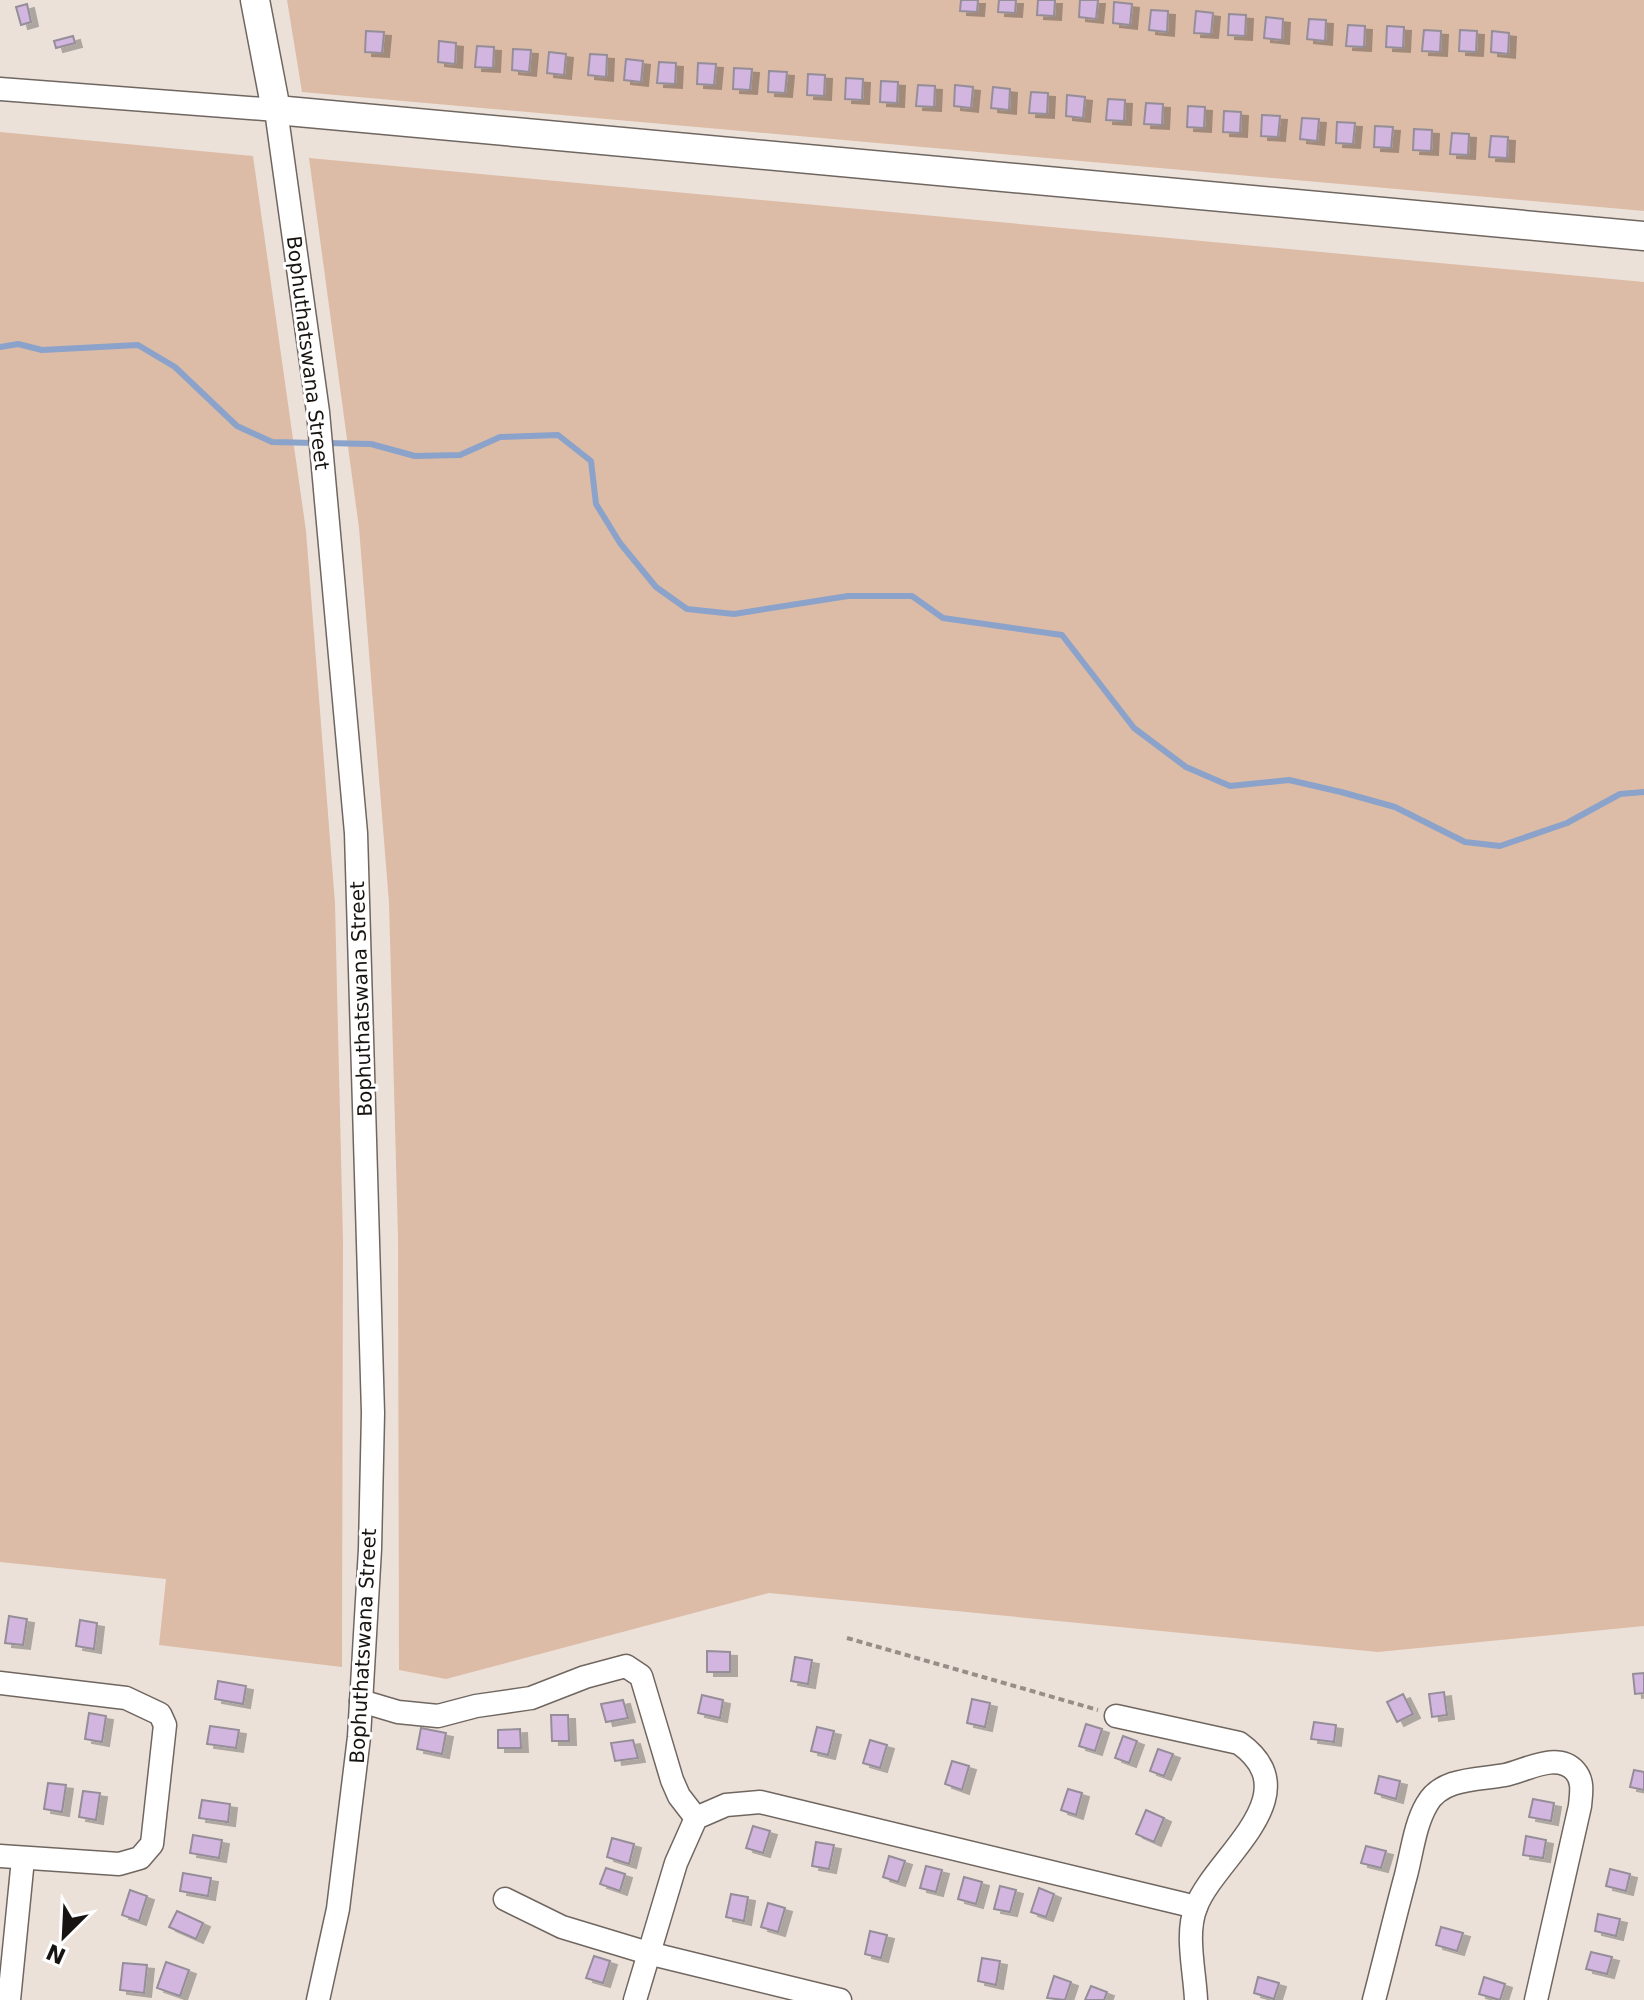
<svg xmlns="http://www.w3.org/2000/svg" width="1644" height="2000" font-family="'DejaVu Sans',sans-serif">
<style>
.green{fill:#dcbca6}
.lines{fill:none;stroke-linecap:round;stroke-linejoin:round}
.stream{stroke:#8ba2ca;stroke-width:6}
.building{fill:#d2b6df;stroke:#958e98;stroke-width:2;filter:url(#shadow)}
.minor-casing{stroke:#706660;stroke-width:25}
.tertiary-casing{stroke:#706660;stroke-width:31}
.path{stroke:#978e88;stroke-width:4;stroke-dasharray:6 4;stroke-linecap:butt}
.minor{stroke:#fff;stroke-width:22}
.tertiary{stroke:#fff;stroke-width:28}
.labels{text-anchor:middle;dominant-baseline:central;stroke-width:6;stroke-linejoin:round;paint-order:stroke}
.street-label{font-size:20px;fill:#171310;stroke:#fff}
</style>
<defs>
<filter id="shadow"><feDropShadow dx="7" dy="4" stdDeviation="0" flood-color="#0004"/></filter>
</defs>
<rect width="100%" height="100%" fill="#ece1d9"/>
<g class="green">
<path d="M287 0H1644V211L302 92Z"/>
<path d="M0 132 253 156 306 531 335 903 343 1240 342 1667 159 1645 166 1579 0 1562Z"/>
<path d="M309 158 1644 282V1626L1378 1652 769 1593 446 1679 399 1670 398 1237 389 903 359 528Z"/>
</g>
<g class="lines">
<g class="stream">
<path d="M0 347 18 344 42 350 138 345 175 367 237 426 272 442 315 443"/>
<path d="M326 443 371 444 415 456 460 455 500 437 558 435 591 461 596 504 620 543 656 587 687 609 734 614 848 596H912L943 618 1062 635 1134 728 1186 767 1230 786 1289 780 1341 792 1395 807 1465 842 1500 846 1567 823 1620 794 1644 792"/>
</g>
</g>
<g class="building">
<path d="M961 0H978L977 12 960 11Z"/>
<path d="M999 0H1016L1015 13 998 12Z"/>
<path d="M1038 0H1055L1054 16 1037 15Z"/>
<path d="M1080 0H1098L1096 19 1079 17Z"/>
<path d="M1114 2 1132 4 1130 25 1113 23Z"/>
<path d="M27 4 31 22 21 25 16 7Z"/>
<path d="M1151 10 1168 11 1167 32 1149 30Z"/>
<path d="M1196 11 1213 13 1211 34 1194 33Z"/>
<path d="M1229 14 1246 15 1245 36 1228 35Z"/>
<path d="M1266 17 1283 19 1282 40 1264 38Z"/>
<path d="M1309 19 1326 20 1325 41 1307 39Z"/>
<path d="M1348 25 1365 26 1364 47 1346 46Z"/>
<path d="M1387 26 1404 27 1403 48 1386 47Z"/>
<path d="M1424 30 1441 31 1440 52 1422 51Z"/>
<path d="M1460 30 1477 31 1476 52 1459 51Z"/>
<path d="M366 31 384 32 382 53 365 52Z"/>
<path d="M1492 31 1509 33 1508 54 1491 52Z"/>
<path d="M73 36 75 43 56 48 54 41Z"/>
<path d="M439 41 456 43 455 64 438 62Z"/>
<path d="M477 46 494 47 493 68 475 67Z"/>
<path d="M513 49 531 50 529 72 512 70Z"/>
<path d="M549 52 566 54 564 75 547 73Z"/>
<path d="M590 54 607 55 606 77 588 75Z"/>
<path d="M626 59 643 61 641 82 624 80Z"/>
<path d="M659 62 676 63 675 84 657 83Z"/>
<path d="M698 63 716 64 714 85 697 84Z"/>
<path d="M734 68 752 69 750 90 733 89Z"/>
<path d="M769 71 787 72 785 93 768 92Z"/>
<path d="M808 74 825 75 824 96 807 95Z"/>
<path d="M846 78 863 79 862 100 845 99Z"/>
<path d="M881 81 898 82 897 103 880 102Z"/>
<path d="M918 85 935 86 934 107 916 106Z"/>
<path d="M955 85 973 87 971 108 954 106Z"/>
<path d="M993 87 1010 89 1009 110 991 108Z"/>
<path d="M1031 92 1048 93 1047 114 1029 113Z"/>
<path d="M1067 95 1085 97 1083 118 1066 116Z"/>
<path d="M1108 99 1125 100 1124 121 1106 120Z"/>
<path d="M1146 103 1163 104 1162 125 1144 124Z"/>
<path d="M1188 106 1205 107 1204 128 1187 127Z"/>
<path d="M1224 111 1241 112 1240 133 1223 132Z"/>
<path d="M1262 115 1280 116 1278 137 1261 136Z"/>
<path d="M1302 118 1319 119 1317 141 1300 139Z"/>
<path d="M1337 122 1355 123 1353 144 1336 143Z"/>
<path d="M1375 126 1393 127 1391 148 1374 147Z"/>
<path d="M1414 129 1432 130 1431 151 1413 150Z"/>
<path d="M1452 133 1469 134 1468 155 1450 154Z"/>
<path d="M1491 136 1508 137 1507 158 1489 157Z"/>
<path d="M9 1616 27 1619 23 1645 5 1643Z"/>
<path d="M80 1620 97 1623 94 1649 76 1646Z"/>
<path d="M707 1651 730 1652V1672H707Z"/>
<path d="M795 1657 812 1660 808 1684 791 1681Z"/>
<path d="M1644 1673V1693L1635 1694 1633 1674Z"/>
<path d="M218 1681 246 1686 243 1704 215 1699Z"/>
<path d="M1444 1692 1447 1715 1432 1717 1429 1694Z"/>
<path d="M1403 1694 1413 1714 1397 1722 1387 1702Z"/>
<path d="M702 1695 723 1700 720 1718 698 1713Z"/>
<path d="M972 1699 990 1703 985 1727 967 1723Z"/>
<path d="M623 1700 628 1718 606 1722 601 1704Z"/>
<path d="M89 1713 106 1716 102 1742 85 1739Z"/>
<path d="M551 1715H568L569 1741H552Z"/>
<path d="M1314 1722 1336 1725 1334 1742 1311 1739Z"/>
<path d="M1086 1724 1102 1729 1095 1751 1079 1746Z"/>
<path d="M210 1726 239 1730 236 1748 207 1744Z"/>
<path d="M817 1727 834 1731 828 1755 811 1751Z"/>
<path d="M421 1728 446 1733 442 1754 417 1749Z"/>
<path d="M520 1729 521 1748H498V1730Z"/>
<path d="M1123 1736 1137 1741 1129 1763 1115 1758Z"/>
<path d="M633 1740 638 1758 615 1761 611 1743Z"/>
<path d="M870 1740 887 1745 880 1768 863 1763Z"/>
<path d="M1158 1749 1173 1754 1164 1776 1150 1771Z"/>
<path d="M952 1761 969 1766 962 1790 945 1784Z"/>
<path d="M1634 1770 1644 1772V1790L1630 1787Z"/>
<path d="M1379 1776 1400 1781 1396 1799 1375 1793Z"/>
<path d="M48 1783 66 1785 62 1812 44 1809Z"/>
<path d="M1068 1789 1082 1793 1076 1815 1061 1810Z"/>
<path d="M83 1791 100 1793 96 1820 79 1817Z"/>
<path d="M1533 1799 1554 1803 1551 1821 1529 1817Z"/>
<path d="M202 1800 230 1804 228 1822 199 1818Z"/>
<path d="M1146 1810 1164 1818 1154 1842 1136 1834Z"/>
<path d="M753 1826 770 1831 763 1853 746 1848Z"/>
<path d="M193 1835 222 1840 219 1858 190 1853Z"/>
<path d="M1526 1836 1546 1840 1543 1858 1523 1855Z"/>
<path d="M612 1838 634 1844 629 1864 607 1857Z"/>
<path d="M816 1842 834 1845 829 1869 812 1866Z"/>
<path d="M1366 1846 1386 1851 1381 1868 1361 1863Z"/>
<path d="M889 1856 905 1861 898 1882 883 1877Z"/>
<path d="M926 1866 942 1870 936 1892 920 1888Z"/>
<path d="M606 1868 625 1874 620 1891 600 1884Z"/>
<path d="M1610 1869 1630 1874 1626 1891 1606 1886Z"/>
<path d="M183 1873 211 1878 208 1896 180 1891Z"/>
<path d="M964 1877 982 1882 976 1904 958 1899Z"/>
<path d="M1000 1886 1016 1890 1010 1912 994 1909Z"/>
<path d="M1039 1888 1054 1894 1046 1917 1031 1912Z"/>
<path d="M130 1890 147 1896 139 1921 122 1915Z"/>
<path d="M731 1894 748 1897 744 1921 726 1917Z"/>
<path d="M768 1903 785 1908 778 1932 761 1927Z"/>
<path d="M177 1911 203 1923 196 1939 169 1927Z"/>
<path d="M1598 1914 1620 1919 1616 1936 1595 1931Z"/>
<path d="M1441 1927 1463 1933 1457 1951 1436 1945Z"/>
<path d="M870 1931 887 1935 881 1958 865 1954Z"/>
<path d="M1591 1952 1612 1957 1607 1974 1586 1969Z"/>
<path d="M594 1956 610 1961 603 1983 586 1978Z"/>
<path d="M982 1958 1000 1961 996 1985 978 1981Z"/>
<path d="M166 1962 189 1970 180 1996 157 1988Z"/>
<path d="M123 1963 147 1965 144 1993 120 1990Z"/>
<path d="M1054 1976 1071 1982 1065 2000 1047 1998Z"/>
<path d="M1258 1977 1279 1983 1274 1999 1254 1993Z"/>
<path d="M1484 1977 1505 1984 1500 2000 1479 1994Z"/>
<path d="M1091 1986 1107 1992 1104 2000H1085Z"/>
</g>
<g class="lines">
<g class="minor-casing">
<g id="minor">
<path d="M0 89 276 110 318 412 356 833 373 1413 370 1549 359 1737 338 1909 318 2000"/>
<path d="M0 1683 126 1698 160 1714 165 1725 152 1844 140 1858 119 1864 0 1856"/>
<path d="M361 1701 398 1712 438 1716 476 1706 531 1698 585 1677 626 1666 641 1676 672 1780 679 1796 696 1818"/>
<path d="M1116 1716 1239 1743C1312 1795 1215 1857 1196 1907 1185 1934 1195 1972 1196 2000"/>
<path d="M505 1899 562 1927 648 1953 840 2000"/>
<path d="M9 2000 23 1859"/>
<path d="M635 2000 676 1863 696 1818 726 1805 760 1802 1196 1907"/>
<path d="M1374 2000C1385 1958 1395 1916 1406 1875 1412 1852 1415 1824 1427 1804 1442 1777 1479 1780 1505 1775 1525 1771 1557 1751 1575 1771 1584 1781 1581 1794 1580 1806L1536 2000"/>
</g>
</g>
<g class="tertiary-casing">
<path id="tertiary" d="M255 0 276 110 1644 236"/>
</g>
<path class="path" d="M847 1638 1098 1710"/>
<use href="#minor" class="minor"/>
<use href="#tertiary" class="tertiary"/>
</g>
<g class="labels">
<g class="street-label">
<text transform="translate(308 353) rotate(83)">Bophuthatswana Street</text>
<text transform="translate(361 999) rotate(-92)">Bophuthatswana Street</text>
<text transform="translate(363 1646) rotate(-87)">Bophuthatswana Street</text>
</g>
</g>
<g transform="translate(64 1936) rotate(204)" stroke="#ffffff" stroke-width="6" paint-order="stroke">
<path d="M0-6L14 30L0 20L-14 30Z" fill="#171310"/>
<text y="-12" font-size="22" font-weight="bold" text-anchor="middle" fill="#171310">N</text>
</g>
</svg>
